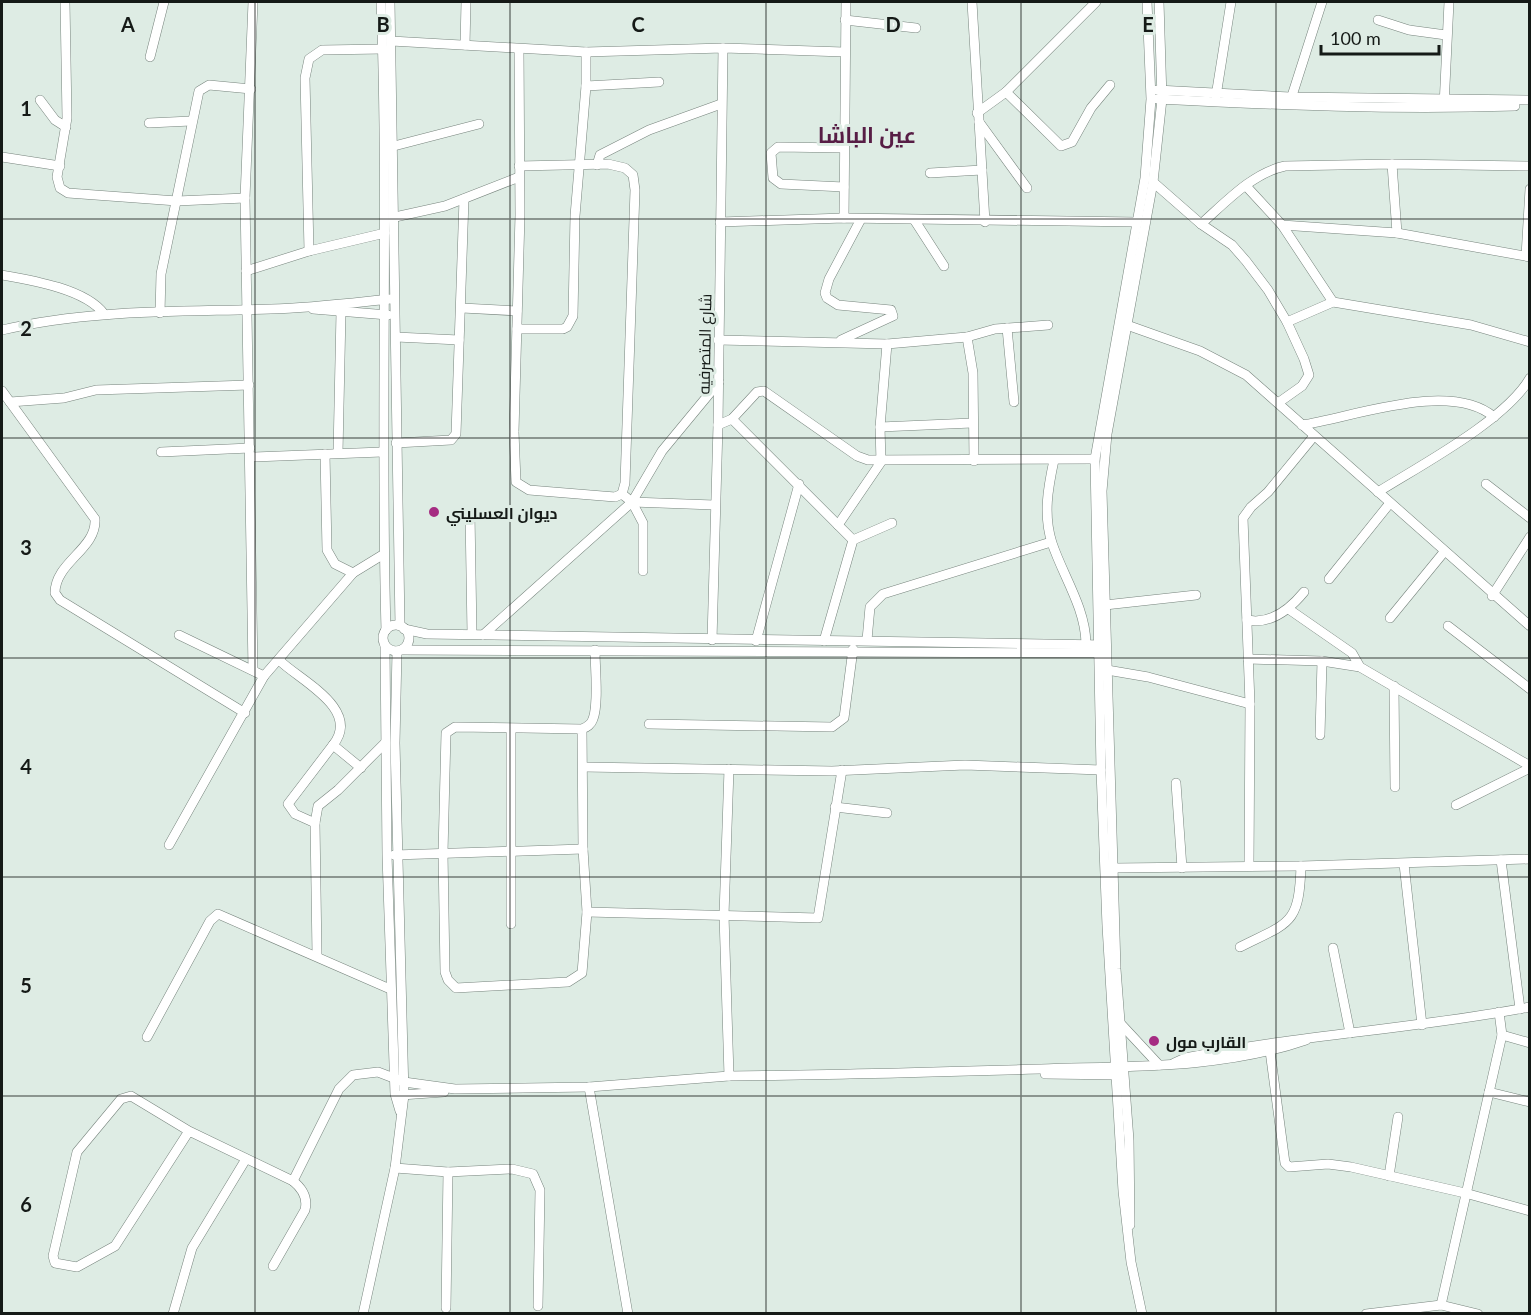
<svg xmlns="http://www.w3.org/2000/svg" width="1531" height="1315" font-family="Lato,Cairo,sans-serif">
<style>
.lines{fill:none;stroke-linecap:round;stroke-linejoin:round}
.minor-casing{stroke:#77847d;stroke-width:10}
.minor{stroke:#fff;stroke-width:9}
.grid{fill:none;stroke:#151a17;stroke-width:1.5;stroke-opacity:0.55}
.poi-dot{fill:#a52c82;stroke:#deece4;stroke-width:2}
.labels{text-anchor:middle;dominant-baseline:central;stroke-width:6;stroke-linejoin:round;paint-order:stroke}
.street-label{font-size:16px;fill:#151a17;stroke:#deece4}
.poi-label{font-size:16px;font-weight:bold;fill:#151a17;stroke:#deece4;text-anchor:start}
.district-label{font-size:22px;font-weight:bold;fill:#571d45;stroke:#deece4}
.grid-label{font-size:20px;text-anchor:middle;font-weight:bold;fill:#151a17;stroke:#deece4;stroke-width:6;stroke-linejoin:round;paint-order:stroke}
</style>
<rect width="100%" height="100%" fill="#deece4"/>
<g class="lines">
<g class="minor-casing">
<g id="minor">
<path d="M65 2 67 118 57 177 60 188 68 193 177 201 245 198"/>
<path d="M253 2 245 198 253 670"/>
<path d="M381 2C389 211 380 421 386 630"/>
<path d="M390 2 400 626"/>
<path d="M972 2 985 222"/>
<path d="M845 20 916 28"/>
<path d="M1378 20 1409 30 1446 35"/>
<path d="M391 41 586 52 723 48 844 52"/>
<path d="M465 45 466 2"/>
<path d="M519 49 520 215 514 432 516 482 529 490 615 497 622 494 632 502 714 505"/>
<path d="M150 57 164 2"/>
<path d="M586 86 659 82"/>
<path d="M1157 90 1290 97 1530 100"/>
<path d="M1006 92 1061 146 1072 142 1091 108 1110 85"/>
<path d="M1216 96 1231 2"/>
<path d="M1157 99C1276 105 1396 110 1515 106"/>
<path d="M40 100 55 120 66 127"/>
<path d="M1290 102 1322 2"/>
<path d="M1444 106 1449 2"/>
<path d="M977 113 1006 92 1096 2"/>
<path d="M979 122 1027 188"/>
<path d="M149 123 191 121"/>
<path d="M394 146 479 124"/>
<path d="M844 148 778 147 771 153 773 178 781 184 844 187"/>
<path d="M2 157 60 166"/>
<path d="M1392 164 1397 233"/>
<path d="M597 165 600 155 649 130 721 104"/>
<path d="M519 166 608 164 625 168 633 175 635 190 625 483 622 494"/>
<path d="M930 173 982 170"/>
<path d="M1153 182 1201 224 1232 245 1246 261 1268 290 1287 322 1304 359 1309 375 1302 386 1278 403"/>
<path d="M1246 186 1282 225 1333 302"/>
<path d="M395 217 445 206 519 177"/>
<path d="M844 218 846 2"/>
<path d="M915 221 944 266"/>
<path d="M720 222 844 218 1137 222"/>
<path d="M1201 224C1225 203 1252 173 1285 166L1392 164 1530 166"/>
<path d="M1282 225 1397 233 1530 257"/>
<path d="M309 251 305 78 309 59 322 50 383 49"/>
<path d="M1526 256 1530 189"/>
<path d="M246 271 309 251 385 233"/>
<path d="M2 275C31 280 86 289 104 314"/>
<path d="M462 308 517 311"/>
<path d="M313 309 388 315"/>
<path d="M160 313 161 274 199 91 209 85 251 89"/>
<path d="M1287 322 1333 302 1471 325 1530 342"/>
<path d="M1124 324 1200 351 1246 375 1530 626"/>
<path d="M1007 328 1014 402"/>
<path d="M517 329H563L567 327 573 316 575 216 586 86V52"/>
<path d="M2 330C90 309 181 312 271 309 311 308 351 303 390 299"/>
<path d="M396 337 459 340"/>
<path d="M718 340 887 344 967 337"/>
<path d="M841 340 893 316 891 310 838 305 827 298 825 293 829 279 861 219"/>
<path d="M2 391 10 402 64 398 96 390 249 385"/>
<path d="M10 402 95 519C97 549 55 562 55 593L60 600 245 713"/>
<path d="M732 419 853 540"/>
<path d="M718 425 732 419 757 392 764 391 857 456 868 460 1095 459"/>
<path d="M1302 425C1354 417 1450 380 1494 417"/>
<path d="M880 427 972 423"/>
<path d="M396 443 451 440 456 434 464 199"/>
<path d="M161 452 250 448"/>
<path d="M338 453 341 312"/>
<path d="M325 454 327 550 335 564 353 573"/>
<path d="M251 457 382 452"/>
<path d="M1054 460C1048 488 1043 515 1052 543 1063 576 1085 607 1086 643"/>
<path d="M974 461 973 373 967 337 995 329 1048 325"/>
<path d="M1486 484 1530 518"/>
<path d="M1378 492C1421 465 1506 420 1530 378"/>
<path d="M632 502 643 523V571"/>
<path d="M470 514 472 634"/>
<path d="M838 525 881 462 880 427 887 344"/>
<path d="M1329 579 1390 503"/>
<path d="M1492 596 1530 537"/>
<path d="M1105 605 1196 595"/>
<path d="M1290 610 1352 653 1360 667"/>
<path d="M1390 618 1444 552"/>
<path d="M1247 620C1271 625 1290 609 1304 592"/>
<circle cx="396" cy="638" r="13"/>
<path d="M1448 626 1530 689"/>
<path d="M404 629 427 634 1103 645"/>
<path d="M483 635 632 502 662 451 719 382"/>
<path d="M712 640 718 425 723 48"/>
<path d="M867 640 870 607 883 594 1051 542"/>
<path d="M756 641 799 484"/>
<path d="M824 641 853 540 892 523"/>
<path d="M385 646 387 855 395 1094 400 1111"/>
<path d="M402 650 1104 653"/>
<path d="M1248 659 1322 661 1360 667 1530 766"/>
<path d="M279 660C299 680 362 709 333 745"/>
<path d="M1107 670 1148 677 1250 704"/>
<path d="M264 676 353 573 384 554"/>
<path d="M1394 686 1395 787"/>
<path d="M649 724 832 727 844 718 853 649"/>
<path d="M511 729V924"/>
<path d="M582 729 583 849 587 912 582 973 568 982 456 988 448 980 445 972 443 853 446 733 455 727 582 729C587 727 591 725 593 719 599 703 595 668 595 650"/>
<path d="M1320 735 1322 661"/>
<path d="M583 767 832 771 965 765 1101 770"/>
<path d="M729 769 724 915 729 1076C833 1075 937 1072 1041 1069 1130 1066 1222 1069 1306 1040"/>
<path d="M1176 783 1182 868"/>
<path d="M1456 805 1530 768"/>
<path d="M835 807 887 813"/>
<path d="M315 823 295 814 288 804 333 745 361 768"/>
<path d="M169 845 264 676 179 635"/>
<path d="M394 855 583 849"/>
<path d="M1501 860 1520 1009"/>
<path d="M1404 864 1422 1025"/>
<path d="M1249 865 1250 704 1243 518 1251 507 1268 492 1314 436"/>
<path d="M1114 868 1301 866 1530 859"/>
<path d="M587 912 818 918 842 770"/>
<path d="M1240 947C1290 922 1299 925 1301 866"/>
<path d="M1333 948 1350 1033"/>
<path d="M317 955 315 823 318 806 338 790 385 743"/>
<path d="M1120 1023 1159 1065"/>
<path d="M1502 1035 1530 1043"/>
<path d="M147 1037 210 921 218 914 390 989"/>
<path d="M1270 1051 1285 1163 1289 1167 1328 1164 1351 1167 1465 1193 1530 1211"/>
<path d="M1174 1063 1185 1058C1299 1035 1415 1029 1530 1007"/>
<path d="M1045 1074 1121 1075"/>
<path d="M589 1087 628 1314"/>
<path d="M1489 1092 1530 1102"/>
<path d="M401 1095 444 1092"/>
<path d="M189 1131 131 1096 121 1099 77 1152 53 1256 55 1263 77 1267 115 1246 189 1131 293 1181"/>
<path d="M395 1168 448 1172 446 1308"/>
<path d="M448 1172 512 1169 533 1174 540 1190 538 1306"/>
<path d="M1389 1176 1398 1117"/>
<path d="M1130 1225 1129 1140 1116 969 1102 491 1107 434 1153 182 1162 99 1159 2"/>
<path d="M273 1266 305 1210C308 1198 303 1189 293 1181L339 1089 353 1075 378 1072 404 1082 455 1089 589 1087 729 1076"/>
<path d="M1441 1305 1502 1035 1499 1012"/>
<path d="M173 1314 192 1248 246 1159"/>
<path d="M363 1314 395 1168 404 1095 395 743 397 651"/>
<path d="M1142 1314 1131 1262 1123 1191 1107 926 1101 770 1095 459 1145 178 1151 99 1147 2"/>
<path d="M1366 1314 1441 1305 1478 1314"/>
</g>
</g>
<use href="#minor" class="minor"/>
</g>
<path class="grid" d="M255 2V1314M510 2V1314M766 2V1314M1021 2V1314M1276 2V1314M2 219H1530M2 438H1530M2 658H1530M2 877H1530M2 1096H1530"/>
<g class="poi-dot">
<circle cx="434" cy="512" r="6"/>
<circle cx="1154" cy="1041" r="6"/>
</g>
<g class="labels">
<g class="street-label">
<text transform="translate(704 344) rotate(-89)">شارع المتصرفيه</text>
</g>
<g class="poi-label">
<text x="446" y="512">ديوان العسليني</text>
<text x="1166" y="1041">القارب مول</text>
</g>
<g class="district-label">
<text x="867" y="134">عين الباشا</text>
</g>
</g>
<g class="grid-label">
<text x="128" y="32">A</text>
<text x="383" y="32">B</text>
<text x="638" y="32">C</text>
<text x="893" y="32">D</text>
<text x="1148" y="32">E</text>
<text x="26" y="116">1</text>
<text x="26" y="336">2</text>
<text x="26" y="555">3</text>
<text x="26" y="774">4</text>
<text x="26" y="993">5</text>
<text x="26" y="1212">6</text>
</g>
<rect width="1531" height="1315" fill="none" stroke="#151a17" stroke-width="6"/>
<path d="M1321 45v9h118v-9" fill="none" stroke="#151a17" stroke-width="3"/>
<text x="1330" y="45" font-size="18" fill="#151a17" stroke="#deece4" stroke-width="4.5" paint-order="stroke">100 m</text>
</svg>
